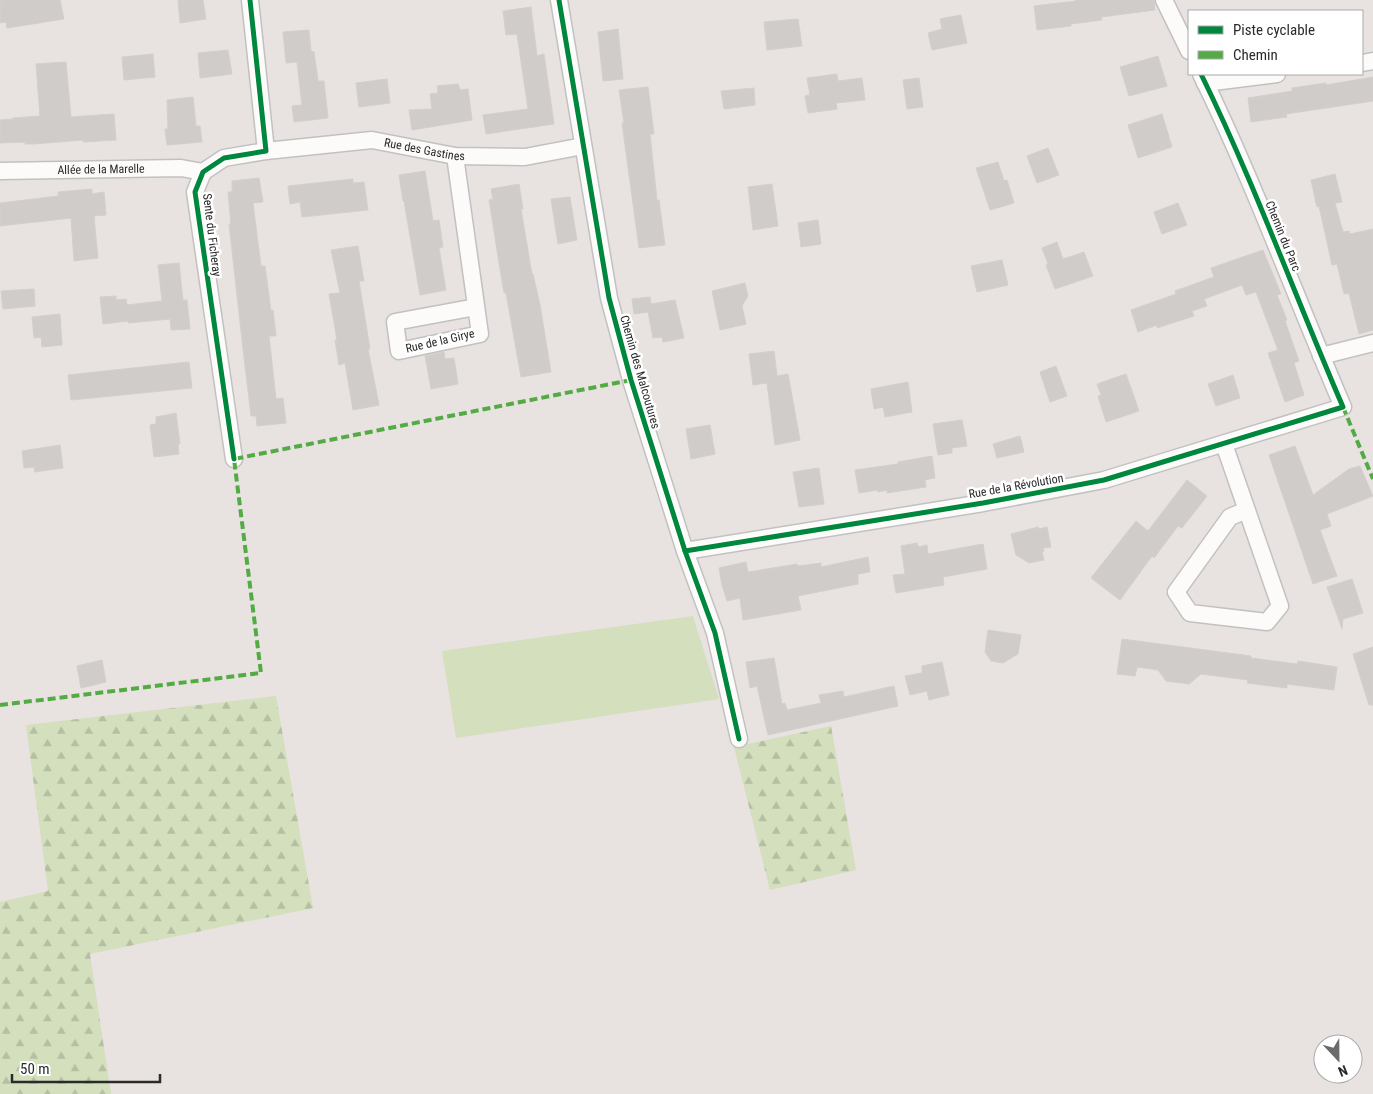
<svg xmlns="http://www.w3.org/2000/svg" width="1373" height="1094" font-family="'Roboto Condensed',sans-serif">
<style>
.grass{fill:#d3dfbd}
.forest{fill:url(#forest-firs)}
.building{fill:#cfccca;stroke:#d3cfcd}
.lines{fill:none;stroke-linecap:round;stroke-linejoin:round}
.minor-casing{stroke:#c2c1c2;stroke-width:19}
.minor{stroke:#fcfbfa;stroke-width:16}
.quiet{stroke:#53ab44;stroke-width:4;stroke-dasharray:8 4;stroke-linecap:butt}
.cycleway-casing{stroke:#fff;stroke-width:8}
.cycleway{stroke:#00873e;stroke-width:5}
.labels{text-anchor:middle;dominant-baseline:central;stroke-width:5;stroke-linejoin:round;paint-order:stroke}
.street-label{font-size:12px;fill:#2a2a2a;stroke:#fff}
</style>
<defs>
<pattern id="forest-firs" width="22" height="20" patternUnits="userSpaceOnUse" patternTransform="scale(1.25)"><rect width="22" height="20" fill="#d3dfbd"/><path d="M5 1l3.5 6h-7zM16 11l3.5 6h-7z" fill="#b5c0a3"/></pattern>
</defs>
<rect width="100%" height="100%" fill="#e8e3e1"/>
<path class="grass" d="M693 616 719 699 456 738 442 651Z"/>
<g class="forest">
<path d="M276 696 313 908 90 954 111 1094H0V902L48 891 26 725Z"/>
<path d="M831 726 856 870 770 890 734 747Z"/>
</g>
<g class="building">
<path d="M0 0H60L64 19 7 28 6 22 0 23Z"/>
<path d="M178 0H203L206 19 180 23Z"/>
<path d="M1075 0H1154L1155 10 1101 17 1102 20 1071 24V26L1037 30 1034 6 1076 1Z"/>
<path d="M531 7 537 56 544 54 554 124 486 134 483 115 528 109 517 34 506 35 503 11Z"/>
<path d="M961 15 967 43 932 50 928 33 942 29 940 19Z"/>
<path d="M798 19 802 46 767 50 764 22Z"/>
<path d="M618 29 623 79 603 81 598 32Z"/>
<path d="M309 30 311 51 314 52 318 81H324L328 118 294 122 292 106 302 105 297 62 286 63 283 32Z"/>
<path d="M228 50 232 74 200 78 198 53Z"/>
<path d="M153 54 155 77 124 80 122 57Z"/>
<path d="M1158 56 1167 86 1129 96 1120 67Z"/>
<path d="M66 62 71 117 114 114 116 140 83 142V140L34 144H25V142L0 143V120L13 119V118L40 116 36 64Z"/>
<path d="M837 74 838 81 862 78 865 100 836 103 837 109 808 113 805 96 810 95 807 78Z"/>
<path d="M1373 77V101L1286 114 1287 117 1251 122 1248 98 1292 91V88L1326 83V85Z"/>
<path d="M919 78 923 107 907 109 903 80Z"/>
<path d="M387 79 390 103 359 107 356 83Z"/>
<path d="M458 84 460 90 468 89 472 120 412 130 409 110 432 109 430 94 438 93 437 86Z"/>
<path d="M648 87 654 134H650L657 200H659L665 245 639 248 622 123H624L619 90Z"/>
<path d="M754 88 755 105 724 109 721 91Z"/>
<path d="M193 97 196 126H200L202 142 167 145 165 129H168L167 100Z"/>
<path d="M1162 114 1172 147 1138 158 1128 125Z"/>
<path d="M1048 148 1059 175 1037 183 1027 156Z"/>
<path d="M998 162 1004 181 1007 180 1014 203 990 210 976 168Z"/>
<path d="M425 171 433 221 439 220 443 247 439 248 446 290 420 295 404 201H403L399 175Z"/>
<path d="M1335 174 1342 202 1335 203 1343 232 1349 231 1350 234 1373 229V330L1359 334 1349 293 1344 294 1337 264 1332 265 1319 206 1317 207 1311 180Z"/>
<path d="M259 178 263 202 253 203 261 266H265L271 311 273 310 276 336H269L276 399 283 398 286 423 257 426 256 416H251L243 349 229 224H231L228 192H232V181Z"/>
<path d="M353 179V183L364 182 368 210 302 217 300 202 290 204 288 186Z"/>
<path d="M519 184 523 209H521L532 274H533L540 305 551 372 521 377 506 293H504L499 263 489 200 493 199 491 189Z"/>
<path d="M772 184 778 226 753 230 748 187Z"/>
<path d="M92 189V194L104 192 106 215 94 216 98 258 74 261 71 218 0 226V203L58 196V192Z"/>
<path d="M570 197 577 240 558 244 551 199Z"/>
<path d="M1178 203 1187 225 1162 234 1154 212Z"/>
<path d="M818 220 821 244 801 247 798 223Z"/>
<path d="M1057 242 1063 259 1084 252 1093 276 1055 289 1046 265 1048 264 1042 248Z"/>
<path d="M358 246 364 281H359L370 349H368L379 405 353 410 345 363 339 365 335 340H337L329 294 340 293 331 250Z"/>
<path d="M1263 250 1281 294 1277 295 1287 320 1285 321 1299 361 1294 363 1304 395 1285 402 1268 353 1278 350 1256 292 1246 295 1242 285 1204 299 1207 306 1192 311 1194 316 1157 328V325L1138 332 1131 310 1176 294 1175 291 1214 277 1211 268Z"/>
<path d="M1002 260 1008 285 977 292 971 266Z"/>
<path d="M179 263 183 300H187L190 329 171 330 170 319 128 323V321L103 324 100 297 116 296V300L126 299 127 305 162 301 158 265Z"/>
<path d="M745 283 748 296 742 306 746 324 720 330 712 291Z"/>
<path d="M34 289 35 306 3 309 1 291Z"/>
<path d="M650 297 651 304 675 300 684 338 663 342 662 337 653 338 648 312 634 314 632 299Z"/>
<path d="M60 314 62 345 42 347 41 337 34 338 32 317Z"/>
<path d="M774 351 777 376 788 374 800 440 775 445 767 383 753 385 749 354Z"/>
<path d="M444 352 445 359 454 358 458 384 431 389 425 356Z"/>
<path d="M189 362 192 388 71 400 68 375Z"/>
<path d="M1056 366 1067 396 1050 402 1040 372Z"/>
<path d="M1126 374 1139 411 1106 422 1098 396 1101 395 1097 384Z"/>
<path d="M1233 375 1240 398 1216 406 1208 384Z"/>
<path d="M908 382 912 412 885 417 883 407 874 409 871 389Z"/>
<path d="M176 413 180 444H178L179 454 154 457 150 425 156 424V417Z"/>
<path d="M962 420 967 446 952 448V453L938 455 933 424Z"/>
<path d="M710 425 715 454 691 459 686 429Z"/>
<path d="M1020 436 1024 452 997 458 993 444Z"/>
<path d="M60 445 63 468 35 472 34 467 24 468 22 451Z"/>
<path d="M1295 446 1313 495 1349 469 1360 466 1373 496 1327 514 1331 526 1320 530 1337 576 1313 584 1269 455Z"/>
<path d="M932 456 935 478 925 480 926 487 887 493V490L878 492 877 490 859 493 855 470 898 464V462Z"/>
<path d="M819 468 824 504 799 507 793 472Z"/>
<path d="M1187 480 1207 496 1182 528 1178 526 1154 558 1152 556 1120 600 1091 578 1136 521 1148 531Z"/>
<path d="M1038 527 1039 529 1047 527 1051 547 1043 548 1044 551 1042 552 1044 560 1029 563 1016 555 1011 534Z"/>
<path d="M917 543 918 547 927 545 928 554 983 544 987 569 943 577 944 585 896 593 893 575 905 574 901 546Z"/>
<path d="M868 557 870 572 858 574V584L798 596 801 610 743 620 740 598 727 601 722 585 719 568 746 562 748 572 797 564 798 566 821 563V567Z"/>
<path d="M1352 579 1363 613 1343 619 1342 629 1327 587Z"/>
<path d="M988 630 1021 635 1018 654 1003 663 991 661 985 652Z"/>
<path d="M1122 639 1251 656V658L1297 664 1298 661 1337 667 1334 690 1287 684V688L1247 683 1248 680 1201 674 1189 684 1166 681 1158 670 1137 667 1135 676 1117 674Z"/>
<path d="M1373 647V705H1369L1353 654Z"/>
<path d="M774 658 782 704 785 703 787 710 821 703 819 695 843 691 844 697 894 686 898 706 768 735 757 686 750 688 746 662Z"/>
<path d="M102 660 106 682 81 688 77 666Z"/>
<path d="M942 662 949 695 929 700 927 691 910 695 905 676 922 673V666Z"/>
</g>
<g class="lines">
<g class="minor-casing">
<g id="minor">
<path d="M559 0 609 298 631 380 685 551 715 633 739 739"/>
<path d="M1164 0 1189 51"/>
<path d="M1362 63 1373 61"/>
<path d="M1205 83 1277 74"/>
<path id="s1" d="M266 151 372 140 455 156 525 157 583 146"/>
<path d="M455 156 480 334 399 351 395 322 476 307"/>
<path id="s2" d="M0 171 181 168 203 172"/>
<path d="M1321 356 1373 343"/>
<path d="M1224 444 1280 606 1267 622 1190 613 1176 592 1230 517 1247 510"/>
<path d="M234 459 195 192 203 172 224 158 266 151 250 0"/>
<path d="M685 551 983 503 1104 480 1343 407C1295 296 1254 182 1201 74"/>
</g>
</g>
<use href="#minor" class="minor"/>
<g class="quiet">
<path d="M1343 407 1373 479"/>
<path d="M0 705 261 673 234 459 631 380"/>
</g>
<g class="cycleway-casing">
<g id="cycleway">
<path d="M559 0 609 298 631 380 685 551 715 633 739 739"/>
<path d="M234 459 195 192 203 172 224 158 266 151 250 0"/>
<path d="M685 551 983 503 1104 480 1343 407C1295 296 1254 182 1201 74"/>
</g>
</g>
<use href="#cycleway" class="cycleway"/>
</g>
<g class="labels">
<g class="street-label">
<text stroke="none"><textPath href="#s1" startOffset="160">Rue des Gastines</textPath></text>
<text stroke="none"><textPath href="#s2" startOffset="101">Allée de la Marelle</textPath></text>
<text transform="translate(212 235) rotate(83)">Sente du Ficheray</text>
<text transform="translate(1283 236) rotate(68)">Chemin du Parc</text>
<text transform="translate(440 341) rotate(-13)">Rue de la Girye</text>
<text transform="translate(640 372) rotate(74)">Chemin des Malcoutures</text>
<text transform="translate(1016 486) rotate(-10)">Rue de la Révolution</text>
</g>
</g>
<rect x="1188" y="10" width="175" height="65" fill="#ffffff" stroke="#aaaaaa"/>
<rect x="1198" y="26" width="25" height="8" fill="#00873e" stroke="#aaaaaa"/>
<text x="1233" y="35" font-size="15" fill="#2a2a2a">Piste cyclable</text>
<rect x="1198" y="51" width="25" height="8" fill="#53ab44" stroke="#aaaaaa"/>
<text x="1233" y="60" font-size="15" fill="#2a2a2a">Chemin</text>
<g transform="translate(1338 1059) rotate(158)"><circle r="24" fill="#ffffff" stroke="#aaaaaa"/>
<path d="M0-4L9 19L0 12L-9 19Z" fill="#6c6b6a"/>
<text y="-8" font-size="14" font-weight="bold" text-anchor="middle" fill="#2a2a2a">N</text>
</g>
<path d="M12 1074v8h148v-8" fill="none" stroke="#2a2a2a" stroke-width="2.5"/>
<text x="20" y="1074" font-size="15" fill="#2a2a2a" stroke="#ffffff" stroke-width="4" paint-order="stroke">50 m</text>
</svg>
